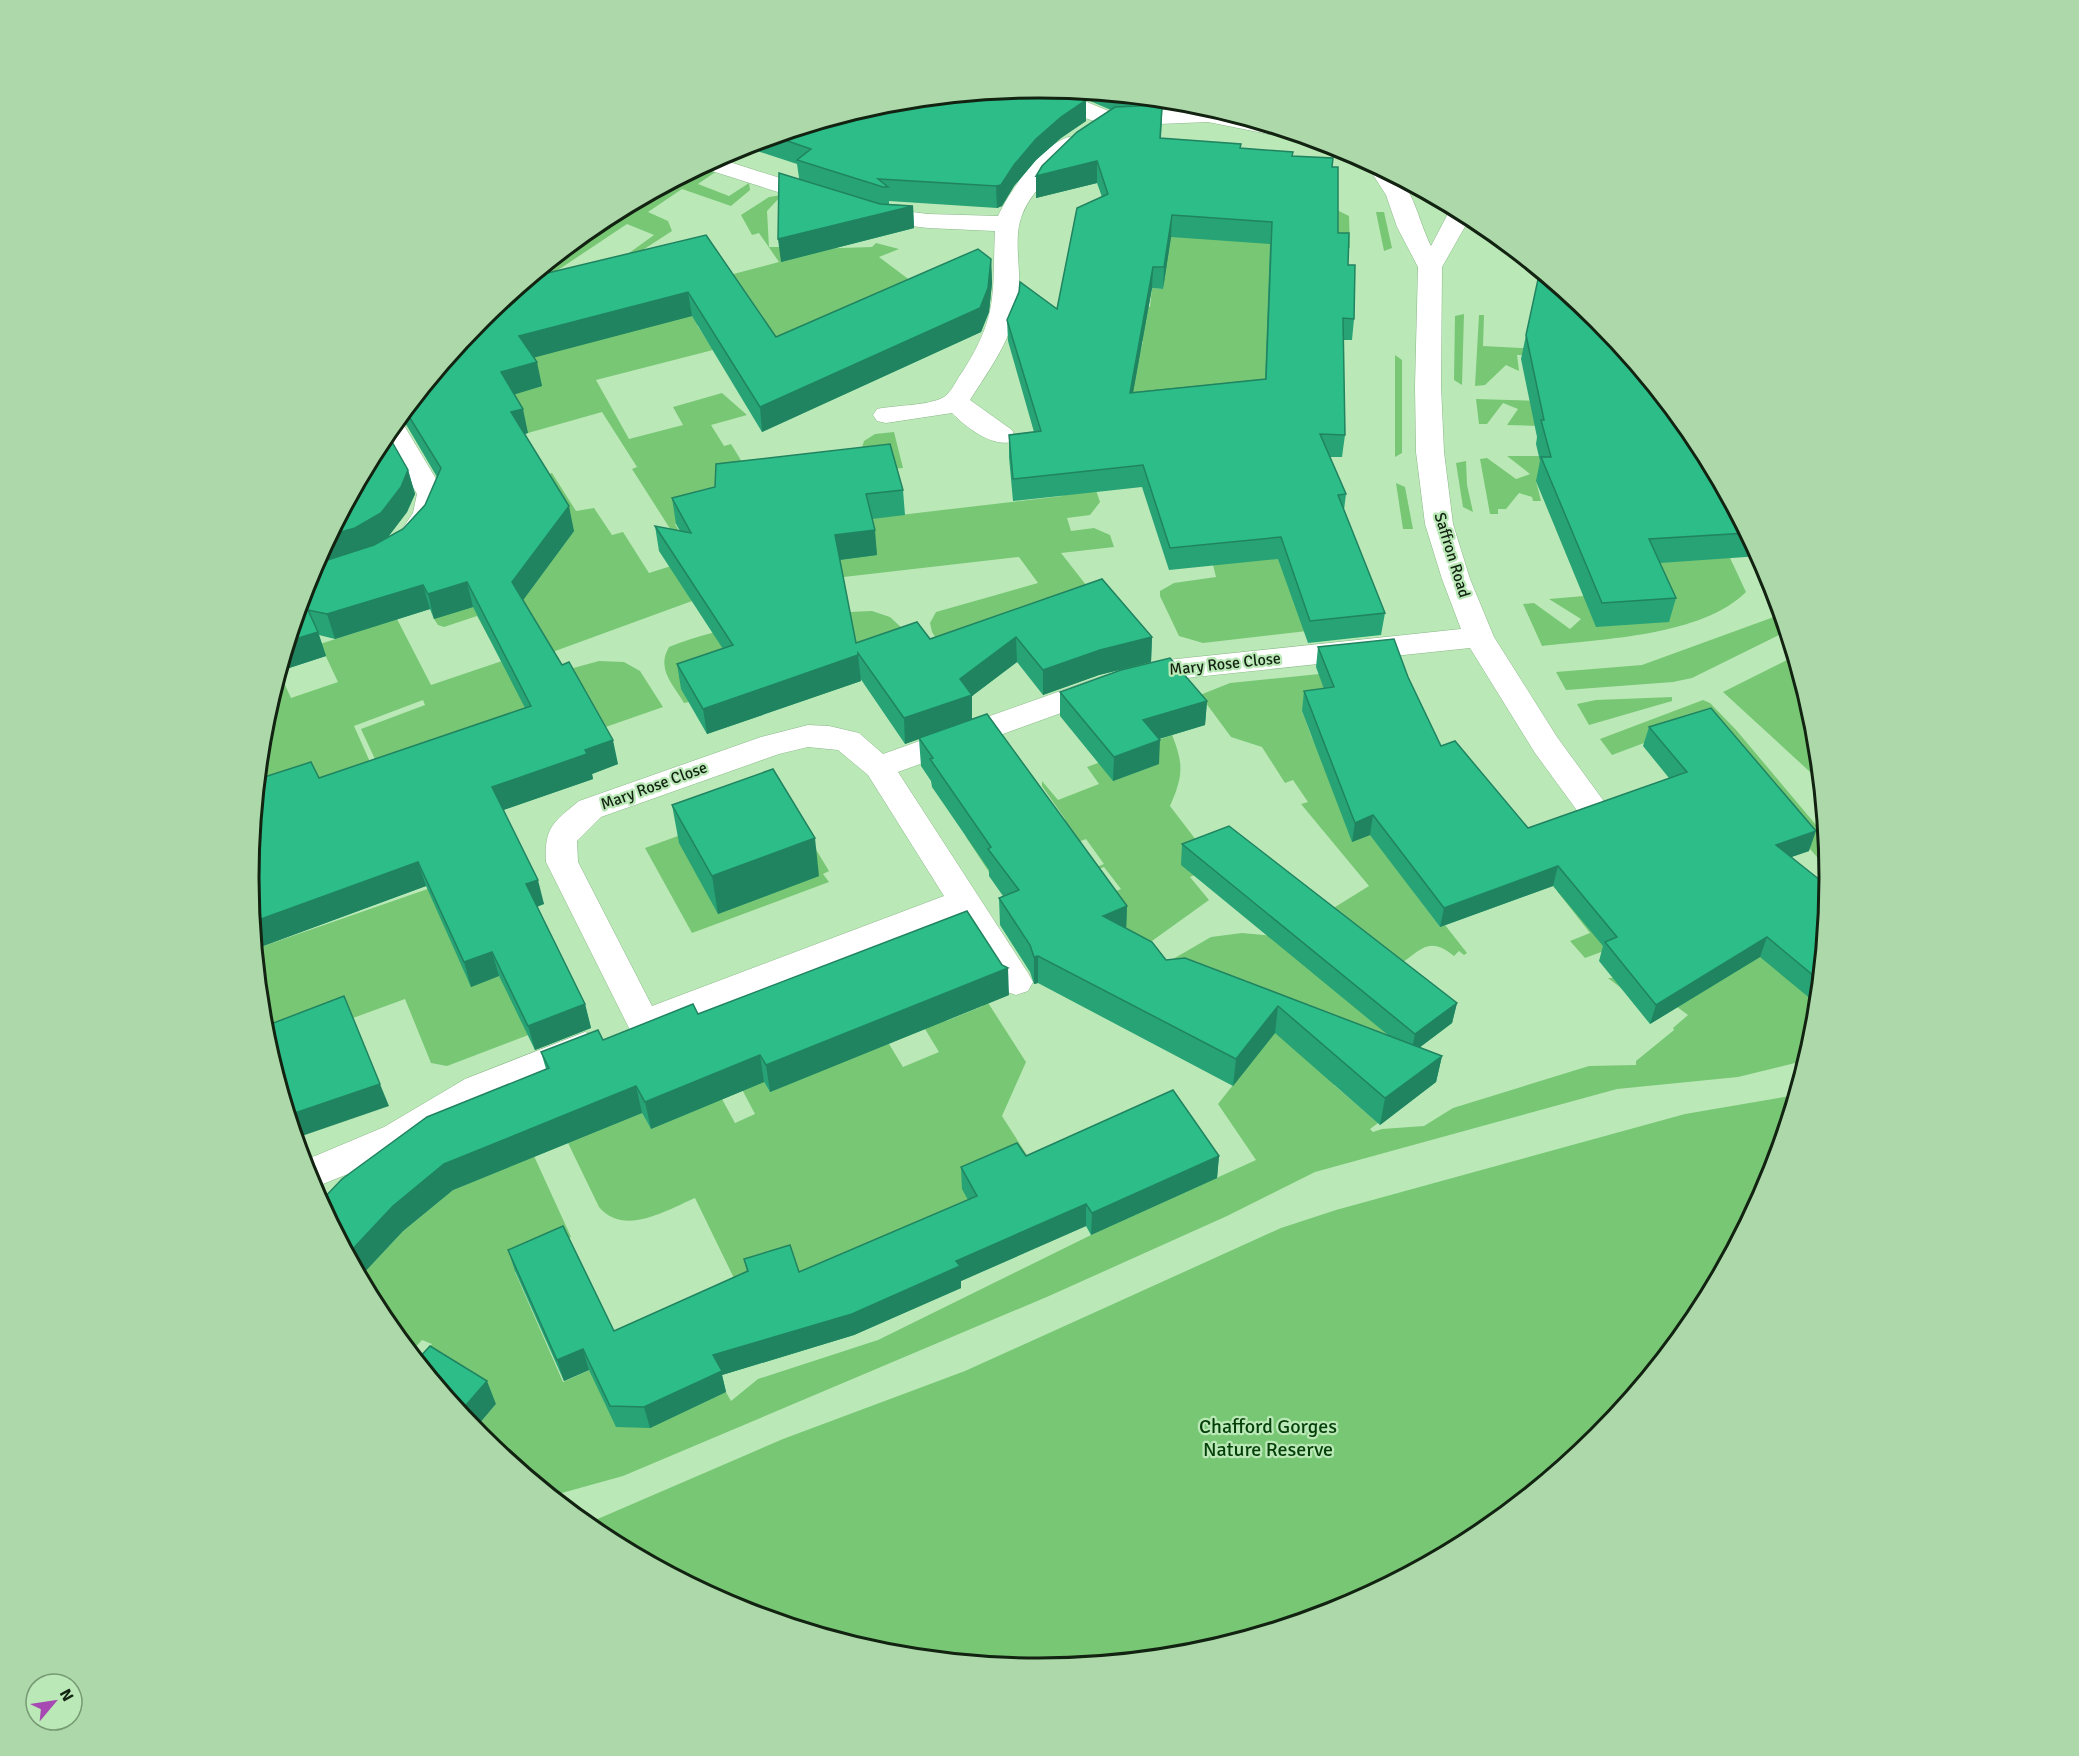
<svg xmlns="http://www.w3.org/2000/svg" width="2079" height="1756" font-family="Signika,sans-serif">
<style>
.green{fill:#78c775}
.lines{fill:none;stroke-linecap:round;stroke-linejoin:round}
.street-casing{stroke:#8bb889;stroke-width:1}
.street{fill:#fff;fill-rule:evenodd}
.wall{fill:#27a376;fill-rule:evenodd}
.shaded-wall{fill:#208460}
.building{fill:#2dbd89;stroke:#208460;stroke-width:1.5;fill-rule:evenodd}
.labels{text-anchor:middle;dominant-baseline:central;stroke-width:4.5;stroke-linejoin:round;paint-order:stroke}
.street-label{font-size:16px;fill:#122311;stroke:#bae9b7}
.near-park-label{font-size:20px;fill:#033f06;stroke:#bae9b7}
.rim{fill:none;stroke:#122311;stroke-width:3}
</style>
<rect width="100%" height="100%" fill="#bae9b7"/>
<g class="green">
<path d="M720 156 722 157 708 167 717 171 698 184 729 196 749 183 750 190 731 206 682 189 648 212 668 221 672 231 635 255 629 253 654 235 627 224 540 282 722 277 779 262 759 233 752 235 741 215 769 197 782 195 767 211 769 247H781V250L872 247 876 243 899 249 879 257 915 284 809 349 697 325 713 350 596 380 629 439 683 425 673 407 722 393 747 415 711 425 724 446 731 444C743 463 752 479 758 501L675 524 714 593 506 669 566 670 599 661 624 662 640 671 663 707 597 730 386 783 361 729 425 705 423 700 354 726 395 818 255 808 260 760 269 756C256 726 270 702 279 672L291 698 338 682 320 644 397 619 431 685 502 661 477 616 444 627 438 625 434 619 538 579 550 563 541 477 552 473 576 511 594 508 612 535 623 532 649 573 690 560 632 469 637 467 602 412 528 433 519 418 494 312 486 314 600 220Z"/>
<path d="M1337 210 1349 216 1350 248 1333 246 1281 408 1153 412 1081 358 1134 356 1140 353 1143 341 1138 339 1132 306 1150 307 1152 288 1163 289 1165 269 1136 235Z"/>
<path d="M1376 212H1384L1392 248 1384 251Z"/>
<path d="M1464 314 1462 385 1454 380 1455 316Z"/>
<path d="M1479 315H1484L1483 346 1542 349 1543 356 1517 355 1519 371 1506 365 1485 385 1475 386Z"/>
<path d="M1395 355 1402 360V453L1395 457Z"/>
<path d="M1476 399 1545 401 1697 439 1736 512H1729L1702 498 1746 592C1702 636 1602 639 1542 646L1523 604 1534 603 1570 629 1581 619 1549 599 1584 596 1536 481 1541 501H1533L1532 497 1519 493 1506 509H1498V514H1490L1480 459 1487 458 1516 479 1530 474 1507 456H1539L1538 426 1507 425 1518 409 1503 403 1487 424H1479Z"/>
<path d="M894 432 903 468 872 471 856 468 864 441 875 434Z"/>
<path d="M1466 461 1467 485 1473 512 1463 507 1456 463Z"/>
<path d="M1088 467 1100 502 1090 515 1067 518 1071 531 1094 528 1110 535 1114 547 1061 553 1101 604 951 661 932 632 930 623 936 612 1038 583 1019 557 800 582 866 519 1062 496Z"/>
<path d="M1263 483 1351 626 1203 643 1179 636 1160 596V591L1174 583 1216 577 1213 565Z"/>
<path d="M1396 483 1405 487 1413 529H1403Z"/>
<path d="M872 611 890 617 903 629 808 660 682 689 689 702 684 703C673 684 656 669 669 647 725 624 812 613 872 611Z"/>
<path d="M1782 614 1787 631 1692 678 1673 682 1566 690 1556 672 1642 665Z"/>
<path d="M1795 656 1815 724 1821 782 1723 692Z"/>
<path d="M1369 669 1320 677 1331 707 1302 711 1312 738 1415 894 1440 927 1445 925 1467 953 1464 955 1459 951 1454 956C1429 936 1422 949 1399 965L1319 917 1369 886 1301 804 1308 802 1293 780 1285 783 1262 747 1231 737 1200 695 1230 683Z"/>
<path d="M1672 697V701L1589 725 1577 704 1596 700Z"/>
<path d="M1703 700 1710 703 1737 731 1827 838 1830 872 1700 722 1612 755 1600 739Z"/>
<path d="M1172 735C1184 764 1183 777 1170 806L1216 866 1190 877 1209 900 1138 951 1100 898 1121 889 1104 867 1083 875 1082 873 1104 864 1086 839 991 875 966 837 1043 827 1065 819 1042 786V781L1058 800 1099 784 1087 767 1106 760 1120 778 1159 764 1144 745Z"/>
<path d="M779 799 812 843 829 871 823 874 829 882 692 933 645 848Z"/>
<path d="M439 885 471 986 499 976 544 1029 447 1066 431 1063 405 999 353 1018 363 1042 316 1060 264 1032 255 949Z"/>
<path d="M1557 891 1785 942 1818 1005 1815 1033 1807 1060 1738 1077 1617 1089 1315 1172 1227 1216 1049 1296 623 1476 551 1496 474 1430 496 1404 432 1378 417 1360 432 1344 422 1340 411 1352 382 1317 360 1277 403 1231 453 1190 534 1156 571 1237 550 1246 515 1272 563 1382 621 1356 664 1421 726 1392 731 1401 758 1379 878 1340 1091 1235 1256 1160 1218 1104 1263 1047 1142 977 1211 937 1242 933 1275 936 1395 1041 1334 1085 1378 1123 1370 1129 1373 1132 1382 1129 1424 1126 1453 1108 1589 1066 1636 1065V1061L1674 1030 1673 1028 1688 1015 1657 992 1642 1004 1608 978H1613L1666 928 1585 958 1570 941 1590 933Z"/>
<path d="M969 973 1026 1062 1002 1116 1032 1163 984 1228 748 1307 695 1198C667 1210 624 1237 599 1207L568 1143 642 1113 651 1129 722 1099 735 1123 755 1114 736 1078 757 1070 770 1092 875 1021 903 1067 939 1052 925 1029 931 999 946 1021 983 1006Z"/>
<path d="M1796 1095 1770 1181 1697 1318 1599 1438 1479 1536 1342 1609 1193 1654 1039 1669 885 1654 736 1609 600 1536 586 1524 783 1439 965 1371 1281 1228 1336 1210 1685 1114Z"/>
</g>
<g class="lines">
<g class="street-casing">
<g id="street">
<path d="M1041 87 1053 88 1111 112 1213 108 1298 134 1288 138 1208 122 1109 126 1067 112 1037 98 1034 93Z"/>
<path d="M1069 137 1077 139 1081 144C1063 169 1034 184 1022 215 1013 238 1021 268 1019 293 1016 334 991 367 970 400L1012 430 1015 436 1012 442C991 447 966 427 952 413L886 423 877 421 873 415 877 409C895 405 929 406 944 397 952 392 957 378 963 371 999 314 992 294 995 231L928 228 871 221 863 219 859 214 863 209 871 207 928 214 998 216C1009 192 1042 144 1069 137Z"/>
<path d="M720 159 830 194 834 199 830 204 822 206 712 171 708 166 712 161Z"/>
<path d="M1371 163C1379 167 1390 171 1397 176 1413 189 1421 227 1431 246L1452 206 1471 216 1442 267 1441 386 1444 452 1453 524 1470 579 1494 637 1557 737 1603 800 1608 808 1603 816 1592 820 1581 816 1535 753 1470 648 1167 680 1119 692 898 772 1028 973 1033 982 1028 991 1016 995 1004 991 957 917 656 1034 644 1038 632 1034 546 862C544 828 553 822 579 801L761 737 808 725 829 726 859 733 883 754 1100 677 1167 660 1461 629 1442 579 1425 524 1416 452 1415 386 1418 267 1397 227 1386 195 1368 167ZM808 747 838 750 868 775 944 896 652 1006 578 862 577 841 601 817 779 754Z"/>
<path d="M397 420 401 421 405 427 445 494C441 513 435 522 424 538L414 541 404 538 400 532 413 513 417 494 384 436Z"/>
<path d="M585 1032 597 1036 603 1046 597 1056 491 1099 410 1149 313 1188 303 1161 384 1127 465 1079Z"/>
</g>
</g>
<use href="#street" class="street"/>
</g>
<g class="wall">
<path d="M1062 89 1163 99 1161 138 1292 156 1332 167 1338 233 1348 265 1354 319 1352 340H1343L1345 435 1342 457H1330L1346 494 1344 510 1385 613 1381 635 1308 643 1278 559 1169 570 1142 487 1013 501 1009 457V435L1034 432 1008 341 1007 320 1057 309 1102 197 1097 183 1036 198V176L1111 110ZM1171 237 1270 244 1265 379 1133 392 1152 288 1163 289Z"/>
<path d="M1066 93 1086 100V121L1061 138 1036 160 1014 186 1002 206 997 208 889 201V204L913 206 914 228 781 262 799 178 797 164 742 146 886 102Z"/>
<path d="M706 235 776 337 991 259 992 283 989 312 981 332 762 432 692 316 534 357 542 386 514 394 528 433 524 434 574 531 523 600 618 764 592 774 593 779 503 810 544 904 537 907 585 1004 591 1028 535 1050 499 976 471 987 426 886 255 949 249 878 319 778 525 708 473 607 434 619 430 609 335 639 319 635 326 656 280 671 309 575 408 470 415 494 407 512 388 537 373 546 403 529 425 505 437 477 407 426 403 420 399 418 480 318Z"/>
<path d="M1526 335 1697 439 1760 556 1660 563 1676 598 1669 622 1596 627 1536 481 1540 461 1536 444 1537 437 1521 359Z"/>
<path d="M903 490 905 515 872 519 877 555 840 560 856 643 930 639 1102 579 1152 637 1151 662 1099 675 1043 695 1017 662 972 696V720L1127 906 1126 928 1166 960 1388 1035 1181 865 1182 844 1457 1003 1452 1023 1420 1047 1442 1056 1436 1082 1380 1125 1275 1033 1233 1086 1038 983 1034 984 1030 972 1000 925 999 898 1003 896 989 876V870L932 787 931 781 921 766 919 739 905 744 860 678 861 681 707 734 681 689 677 664 723 649 659 551 655 526 680 531 676 524 672 498Z"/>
<path d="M1318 647 1408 677 1441 746 1528 828 1669 778 1643 746 1649 727 1809 851 1791 857 1830 888 1818 1005 1760 957 1650 1024 1599 961 1603 946 1553 886 1440 927 1370 835 1352 842 1302 711 1304 691 1324 689 1316 667Z"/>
<path d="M1060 692 1207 701 1205 725 1159 739V764L1113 781 1060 716Z"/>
<path d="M672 805 819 876 718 914 679 843Z"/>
<path d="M1009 995 770 1092 764 1082 651 1129 642 1113 453 1190 403 1231 360 1277 320 1202 546 1069 541 1052 603 1040 698 1014Z"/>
<path d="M1026 1156H1219L1217 1178 1091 1235 1086 1226 961 1281V1288L854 1335 722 1375 726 1392 650 1428 616 1427 589 1370 564 1381 515 1271 508 1250 614 1331 747 1272 744 1259 799 1272 968 1200 962 1189 961 1167Z"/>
</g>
<g class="shaded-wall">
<path d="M1086 100V121L1061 138 1036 160 1014 186 1002 206 997 208 996 186 1014 165 1036 139 1061 117Z"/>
<path d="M1097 161V183L1036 198V176Z"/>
<path d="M913 206 914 228 781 262 778 239Z"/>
<path d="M1172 215 1171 237 1163 289 1164 267Z"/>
<path d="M991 259 992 283 989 312 981 332 762 432 760 407Z"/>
<path d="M1153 267 1152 288 1129 415 1130 393Z"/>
<path d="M688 292 692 316 525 360 519 336Z"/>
<path d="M537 362 542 386 506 397 501 372Z"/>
<path d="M523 409 528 433 516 437 511 412Z"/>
<path d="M408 470 415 494 407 512 388 537 362 552 313 567 330 535Z"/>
<path d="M569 506 574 531 518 607 512 582Z"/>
<path d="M875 530 877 555 838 560 835 535Z"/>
<path d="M467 582 473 607 434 619 428 594Z"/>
<path d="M423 585 430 609 335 639 327 614Z"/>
<path d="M318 632 326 656 280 671 289 641Z"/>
<path d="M1016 637 1017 662 972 696V720L905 744 904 718 960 679Z"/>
<path d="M1152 637 1151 662 1099 675 1043 695V670L1100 650Z"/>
<path d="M858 655 861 681 707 734 703 709Z"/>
<path d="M1207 701 1205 725 1142 744 1143 720Z"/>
<path d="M613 740 618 764 592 774 593 779 498 812 492 787 585 750Z"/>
<path d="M1160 740 1159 764 1113 781 1114 757Z"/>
<path d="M1373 815 1370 835 1352 842 1355 823Z"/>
<path d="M1816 831 1809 851 1769 865 1776 845Z"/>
<path d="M815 838 819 876 718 914 712 876Z"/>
<path d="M418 862 426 886 255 949 253 922Z"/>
<path d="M1558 866 1553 886 1440 927 1444 908Z"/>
<path d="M538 880 544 904 532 908 526 884Z"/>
<path d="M1127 906 1126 934 1103 916Z"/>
<path d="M1767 937 1760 957 1650 1024 1656 1005Z"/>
<path d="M492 952 499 976 471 987 464 962Z"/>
<path d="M1038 956V983L1034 984V957Z"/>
<path d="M1008 968 1009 995 770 1092 766 1065Z"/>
<path d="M1457 1003 1452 1023 1411 1054 1415 1034Z"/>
<path d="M585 1004 591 1028 535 1050 528 1026Z"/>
<path d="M1278 1006 1275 1033 1233 1086 1236 1059Z"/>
<path d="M760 1055 764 1082 651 1129 645 1102Z"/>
<path d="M1442 1056 1436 1082 1380 1125 1385 1098Z"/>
<path d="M380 1084 389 1106 296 1138 289 1115Z"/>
<path d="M636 1086 642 1113 453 1190 403 1231 360 1277 348 1254 393 1206 444 1164Z"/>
<path d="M1219 1156 1217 1178 1091 1235 1092 1213Z"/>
<path d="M1086 1204V1226L961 1281V1288L854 1335 722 1375 726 1392 650 1428 644 1407 713 1355 956 1261Z"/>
<path d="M583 1349 589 1370 564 1381 557 1360Z"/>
<path d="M487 1381 496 1404 474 1430 460 1412Z"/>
</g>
<g class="building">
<path d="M1040 87 1059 89 1066 93 1086 100 1061 117 1036 139 1014 165 1001 185 996 186 878 179 888 187H883L797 160 811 149 773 136 886 102Z"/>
<path d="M1162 105 1160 138 1241 144 1240 148 1293 152 1292 156 1333 158 1332 167H1338V233H1349L1348 265H1355L1354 319 1343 318 1345 435 1320 434 1346 494 1338 495 1385 613 1310 621 1281 537 1170 548 1143 465 1013 479 1009 435 1041 431 1007 320 1019 292 1020 282 1057 309 1077 208 1108 194 1097 161 1036 176 1042 166 1077 132 1115 107ZM1172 215 1272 222 1266 379 1130 393 1153 267H1164Z"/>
<path d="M779 173 880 204 913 206 778 239Z"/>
<path d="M706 235 776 337 978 249 991 259 988 288 980 308 760 407 688 292 519 336 537 362 501 372 523 409 511 412 569 506 512 582 562 665 569 662 613 740 585 750 587 754 492 787 538 880 526 884 585 1004 528 1026 492 952 464 962 418 862 253 922 249 878 258 779 311 762 319 778 531 706 467 582 428 594 423 585 327 614 308 610 318 632 289 641 309 575 315 564 374 545 403 529 425 505 441 468 405 410 480 318 531 277Z"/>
<path d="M1540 270 1599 319 1697 439 1747 533 1649 539 1676 598 1602 603 1541 457H1551L1541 420H1544L1526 335Z"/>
<path d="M387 433 408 470 401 487 381 513 355 528 330 535 382 438Z"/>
<path d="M890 444 903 490 866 494 875 530 835 535 856 643 917 622 930 639 1102 579 1152 637 1100 650 1043 670 1016 637 960 679 972 695 904 718 858 653V655L703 709 677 664 733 645 655 526 691 533 672 498 715 487 716 464Z"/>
<path d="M1394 639 1408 677 1441 746 1455 741 1528 828 1687 772 1649 727 1711 708 1816 831 1776 845 1830 888 1820 981 1767 937 1656 1005 1605 942 1617 937 1558 866 1444 908 1373 815 1355 823 1304 691 1334 687 1318 647Z"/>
<path d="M1170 658 1207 701 1143 720 1160 740 1114 757 1060 692 1121 670Z"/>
<path d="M987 714 1127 906 1103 916 1152 942 1166 960 1185 958 1442 1056 1385 1098 1278 1006 1236 1059 1038 956 1034 957 1030 945 999 898 1019 890 988 849 991 847 930 759 933 758 919 738Z"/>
<path d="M773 769 815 838 712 876 672 805Z"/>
<path d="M1229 826 1457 1003 1415 1034 1182 844Z"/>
<path d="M967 911 1002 965 1008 968 766 1065 760 1055 645 1102 636 1086 444 1164 393 1206 348 1254 320 1202 342 1179 427 1117 549 1068 541 1052 598 1030 603 1040 693 1004 698 1014Z"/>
<path d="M344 996 380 1084 289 1115 264 1032 263 1027Z"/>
<path d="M1173 1090 1219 1156 1092 1213 1086 1204 956 1261 960 1266 852 1314 713 1355 722 1371 644 1407 610 1406 583 1349 557 1360 508 1250 563 1226 614 1331 748 1271 744 1259 790 1245 799 1272 977 1196 961 1167 1017 1143 1026 1156Z"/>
<path d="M430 1346 487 1381 460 1412 417 1360Z"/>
</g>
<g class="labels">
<g class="street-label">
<text transform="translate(1452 555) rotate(73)">Saffron Road</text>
<text transform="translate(1225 664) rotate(-6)">Mary Rose Close</text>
<text transform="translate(654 786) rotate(-20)">Mary Rose Close</text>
</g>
<g class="near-park-label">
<text x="1268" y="1426">Chafford Gorges<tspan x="1268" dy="23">Nature Reserve</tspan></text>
</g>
</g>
<path d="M0 0H2079V1756H0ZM259 878a780 780 0 1 1 1560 0a780 780 0 1 1-1560 0Z" fill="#add9aa" fill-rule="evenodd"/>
<path class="rim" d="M259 878a780 780 0 1 1 1560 0a780 780 0 1 1-1560 0Z"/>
<g transform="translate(54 1702) rotate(61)"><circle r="28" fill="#bae9b7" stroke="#779a75" stroke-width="1.5"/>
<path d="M0-4.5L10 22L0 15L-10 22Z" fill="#a749b2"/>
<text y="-9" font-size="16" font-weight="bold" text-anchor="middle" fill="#122311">N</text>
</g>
</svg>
